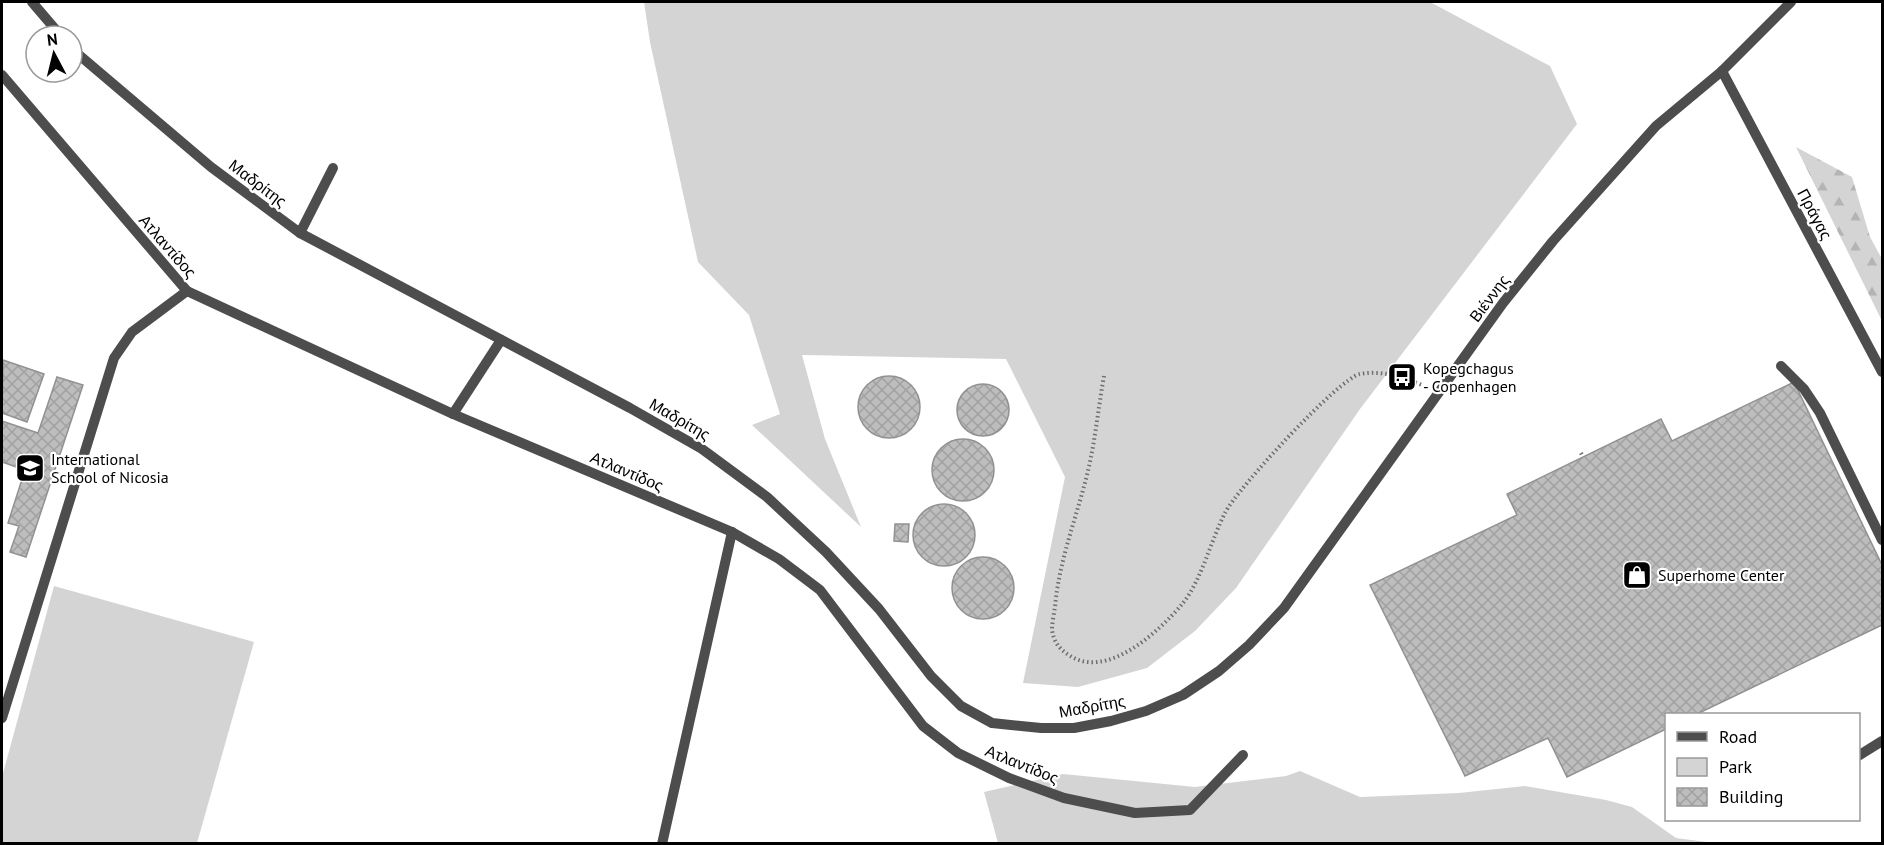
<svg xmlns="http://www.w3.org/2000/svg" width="1884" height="845" font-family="'PT Sans',sans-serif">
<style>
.green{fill:#d4d4d4}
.forest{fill:url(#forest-firs)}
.building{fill:url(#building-cross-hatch);stroke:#919191;stroke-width:1.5}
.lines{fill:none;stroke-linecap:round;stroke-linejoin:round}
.path{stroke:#6f6f6f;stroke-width:4;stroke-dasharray:1.5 3;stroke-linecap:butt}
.minor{stroke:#4d4d4d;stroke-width:10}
.labels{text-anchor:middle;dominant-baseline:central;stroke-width:4.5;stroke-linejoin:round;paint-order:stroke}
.street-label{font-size:16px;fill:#000;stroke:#fff}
.poi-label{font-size:16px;fill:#000;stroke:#fff;text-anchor:start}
</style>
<defs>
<pattern id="forest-firs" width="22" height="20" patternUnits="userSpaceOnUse" patternTransform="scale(1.5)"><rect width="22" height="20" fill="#d4d4d4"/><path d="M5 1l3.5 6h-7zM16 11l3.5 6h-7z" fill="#b4b4b4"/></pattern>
<pattern id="building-cross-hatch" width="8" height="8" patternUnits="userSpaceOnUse" patternTransform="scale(1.5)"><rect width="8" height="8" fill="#bdbdbd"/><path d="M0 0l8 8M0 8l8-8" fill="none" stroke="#a1a1a1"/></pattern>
</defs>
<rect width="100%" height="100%" fill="#fff"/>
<g class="green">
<path d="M644 2H1430L1550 66 1577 124 1360 409 1236 588 1195 631 1147 668 1078 687 1023 683 1065 477 1006 359 802 355 825 439 861 527 752 425 780 414 749 315 698 262 650 42Z"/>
<path d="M54 586 254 642 197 843H2V777Z"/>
<path d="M1300 771 1360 797 1459 793 1525 786 1606 800 1632 807 1676 838 1714 843H998L984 792 1063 774 1195 787 1286 776Z"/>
</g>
<path class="forest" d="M1796 147 1852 177 1870 237 1882 259V321Z"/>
<g class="building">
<path d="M3 360 44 374 27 422 2 413Z"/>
<circle cx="889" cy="407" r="31"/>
<path d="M57 377 83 385 26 557 10 552 19 526 8 523 25 470 2 462V421L38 433Z"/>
<path d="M1794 382 1882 565V625L1697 714H1666V729L1567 777 1548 738 1465 776 1370 585 1517 515 1507 494 1661 419 1672 441Z"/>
<circle cx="983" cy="410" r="26"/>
<circle cx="963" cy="470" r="31"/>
<circle cx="944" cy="535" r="31"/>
<path d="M895 524H909L908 542 894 541Z"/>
<circle cx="983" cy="588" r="31"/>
</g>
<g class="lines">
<g class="path">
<path d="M1104 376C1098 409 1095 443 1087 475 1076 519 1059 561 1055 607 1054 614 1052 623 1052 630 1054 642 1059 649 1069 655 1106 681 1160 631 1183 603 1202 579 1211 540 1225 513 1236 490 1339 378 1360 374 1383 370 1401 377 1422 385"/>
<path d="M1581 453 1583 457"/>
</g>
<g class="minor">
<path d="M32 2 61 36"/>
<path d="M72 49 211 167 300 233 630 408 702 449 767 497 826 552 879 609 931 676 961 706 992 723 1041 728H1074L1111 721 1146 711 1183 695 1219 671 1249 645 1284 608 1503 303 1553 241 1656 126 1722 71 1791 2"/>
<path d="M1722 71 1882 372"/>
<path d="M2 75 187 291 453 414 732 532 779 559 820 590 923 726 958 753 1009 778 1064 798 1135 813 1190 810 1243 755"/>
<path d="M300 233 333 168"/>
<path d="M1781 366 1804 389 1820 413 1882 540"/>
<path d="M453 414 501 340"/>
<path d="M2 718 114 358 132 332 187 291"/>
<path d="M1858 756 1882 741"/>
<path d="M662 844 732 532"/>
</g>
</g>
<defs>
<g id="bus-square" transform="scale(1.5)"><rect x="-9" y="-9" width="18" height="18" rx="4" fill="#000" stroke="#fff"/><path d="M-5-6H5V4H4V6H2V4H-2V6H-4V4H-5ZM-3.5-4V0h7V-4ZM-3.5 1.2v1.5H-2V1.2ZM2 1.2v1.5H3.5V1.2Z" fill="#fff"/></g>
<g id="school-square" transform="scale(1.5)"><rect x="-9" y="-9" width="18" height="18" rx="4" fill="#000" stroke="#fff"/><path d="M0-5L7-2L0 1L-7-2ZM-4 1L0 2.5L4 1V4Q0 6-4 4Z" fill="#fff"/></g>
<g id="shop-square" transform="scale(1.5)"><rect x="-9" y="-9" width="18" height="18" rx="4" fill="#000" stroke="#fff"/><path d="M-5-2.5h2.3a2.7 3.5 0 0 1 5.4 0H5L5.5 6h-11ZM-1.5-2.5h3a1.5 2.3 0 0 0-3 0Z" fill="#fff"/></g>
</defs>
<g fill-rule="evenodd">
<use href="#bus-square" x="1402" y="377"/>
<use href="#school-square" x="30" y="468"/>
<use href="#shop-square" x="1637" y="575"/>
</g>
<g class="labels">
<g class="street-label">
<text transform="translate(258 183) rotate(37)">Μαδρίτης</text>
<text transform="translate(1815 214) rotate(62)">Πράγας</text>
<text transform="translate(168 246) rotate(49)">Ατλαντίδος</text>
<text transform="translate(1489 298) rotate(-53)">Βιέννης</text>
<text transform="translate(680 419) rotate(30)">Μαδρίτης</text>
<text transform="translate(627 471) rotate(23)">Ατλαντίδος</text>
<text transform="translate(1092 706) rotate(-10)">Μαδρίτης</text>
<text transform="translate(1022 764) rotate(22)">Ατλαντίδος</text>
</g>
<g class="poi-label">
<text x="1423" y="368">Kopegchagus<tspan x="1423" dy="18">- Copenhagen</tspan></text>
<text x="51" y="459">International<tspan x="51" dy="18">School of Nicosia</tspan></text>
<text x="1658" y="575">Superhome Center</text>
</g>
</g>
<rect width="1884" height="845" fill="none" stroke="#000000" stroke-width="6"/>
<rect x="1665" y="713" width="195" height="108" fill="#ffffff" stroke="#999999" stroke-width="1.5"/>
<rect x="1677" y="732" width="30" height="9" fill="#4d4d4d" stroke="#999999" stroke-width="1.5"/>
<text x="1719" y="743" font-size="18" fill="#000000">Road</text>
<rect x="1677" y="758" width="30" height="18" fill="#d4d4d4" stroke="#999999" stroke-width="1.5"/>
<text x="1719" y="773" font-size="18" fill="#000000">Park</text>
<rect x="1677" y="788" width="30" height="18" fill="url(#building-cross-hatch)" stroke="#999999" stroke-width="1.5"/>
<text x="1719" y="803" font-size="18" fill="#000000">Building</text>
<g transform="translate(54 54) rotate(353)"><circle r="28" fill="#ffffff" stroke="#999999" stroke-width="1.5"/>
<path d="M0-4.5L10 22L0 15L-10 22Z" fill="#000000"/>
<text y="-9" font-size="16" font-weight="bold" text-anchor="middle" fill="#000000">N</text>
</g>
</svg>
